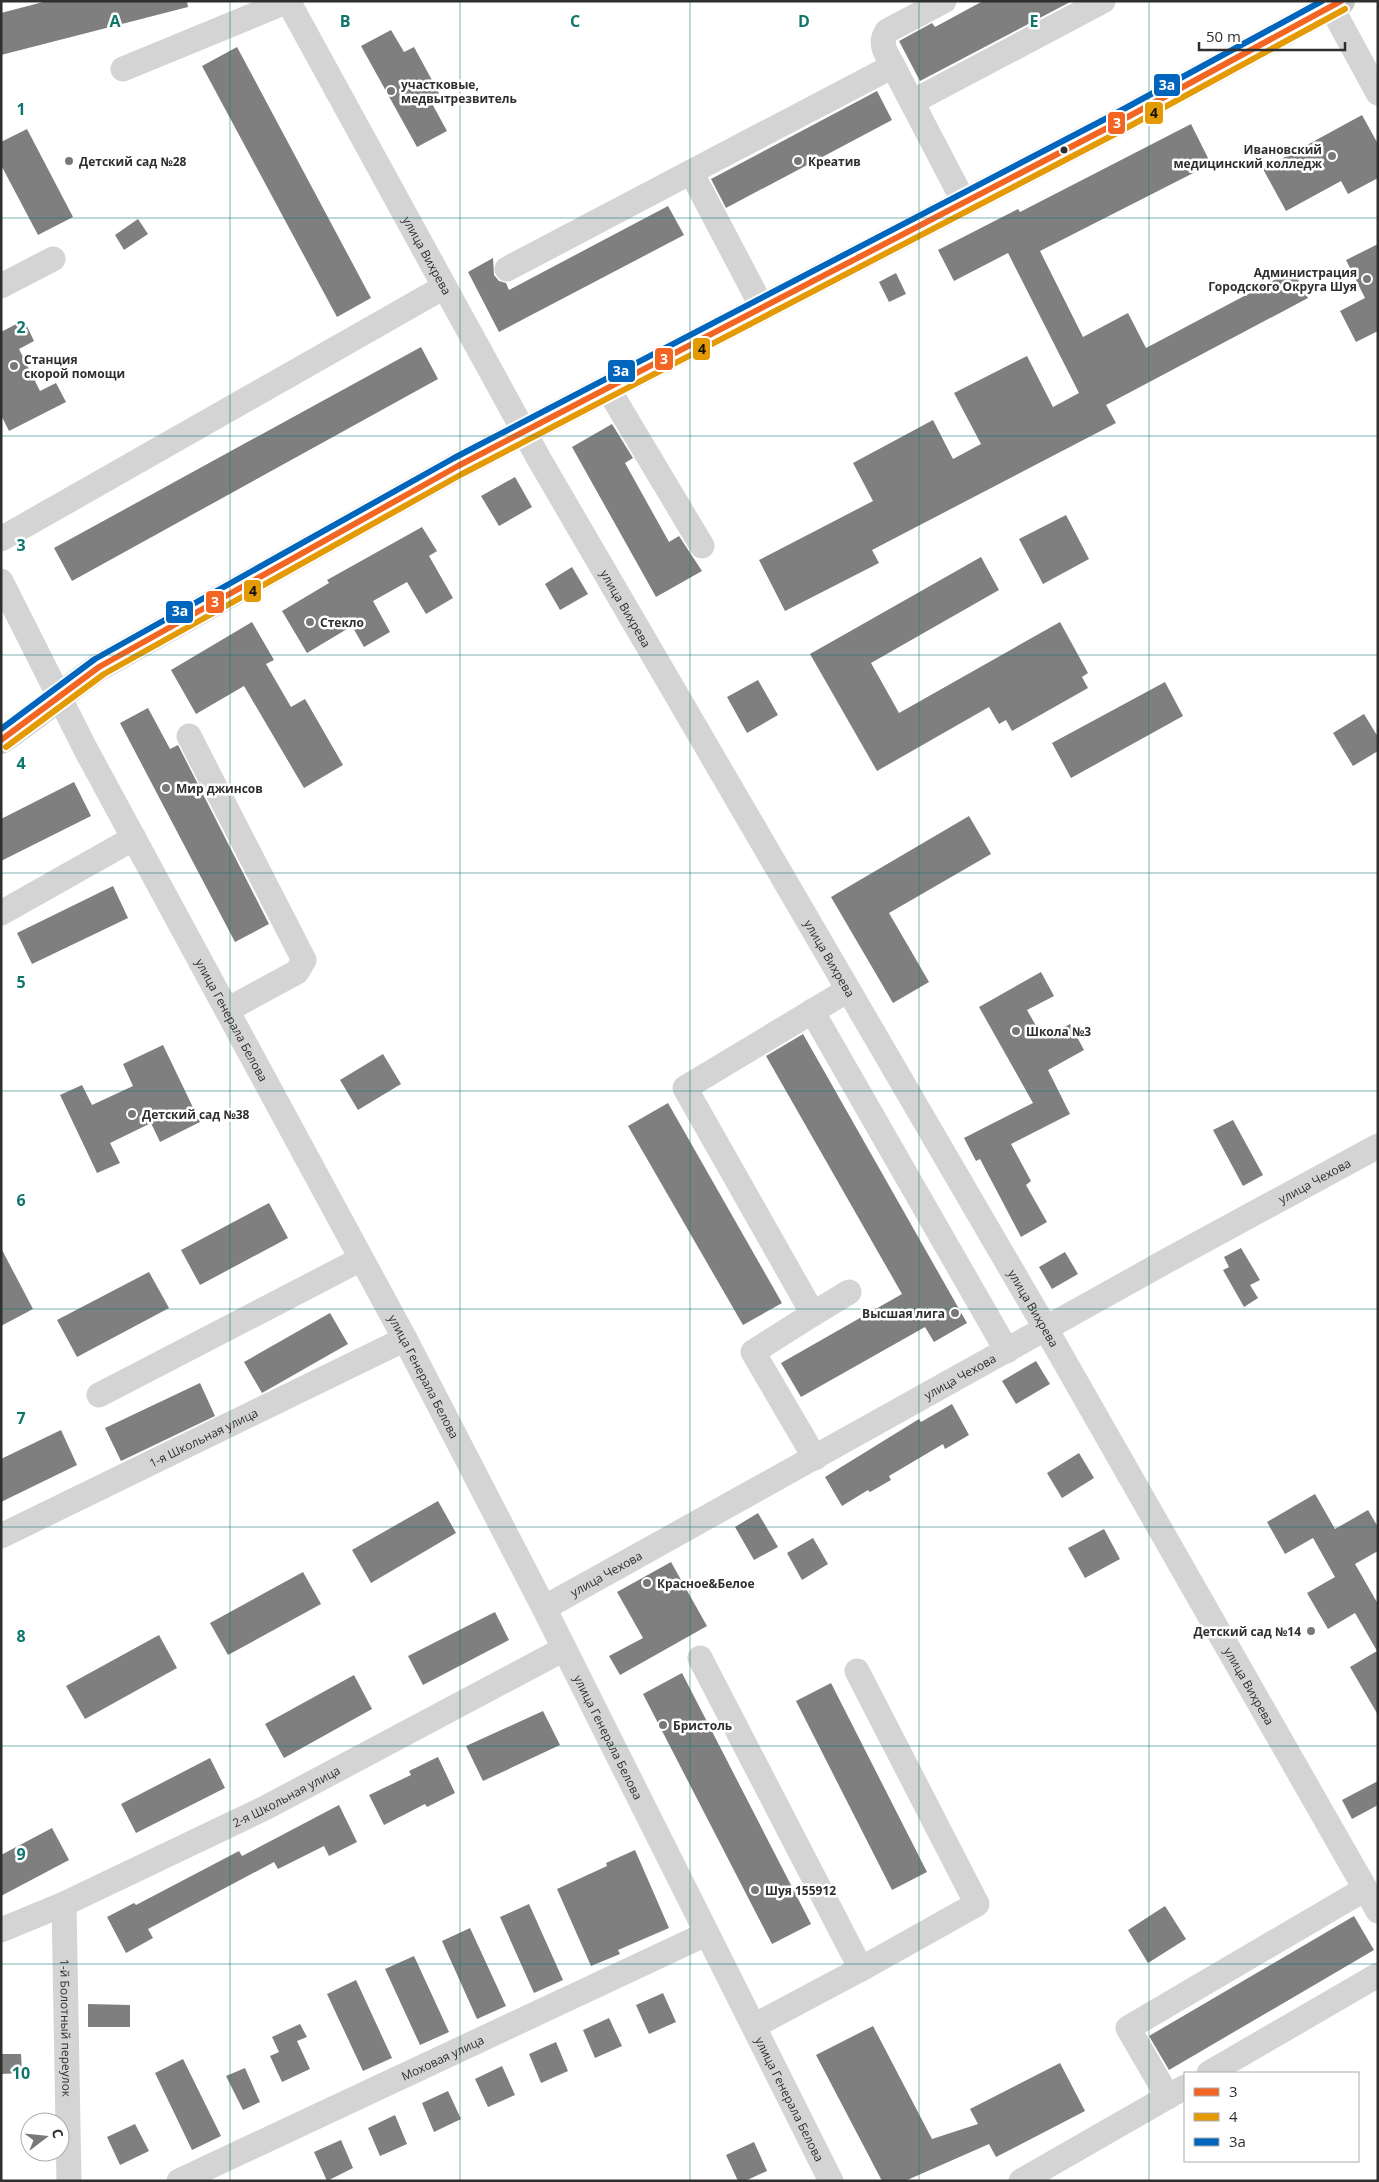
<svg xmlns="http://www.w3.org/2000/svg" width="1379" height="2182" font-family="'Open Sans',sans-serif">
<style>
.building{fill:#7f7f7f}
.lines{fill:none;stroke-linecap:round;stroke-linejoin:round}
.minor{stroke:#d4d4d4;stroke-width:25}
.major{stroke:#c7c7c7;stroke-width:28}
.bus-1-casing{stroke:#fff;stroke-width:10}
.bus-2-casing{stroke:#fff;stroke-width:10}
.bus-3-casing{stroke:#fff;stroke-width:10}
.bus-1{stroke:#f26522;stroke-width:6}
.bus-2{stroke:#e39a05;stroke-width:6}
.bus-3{stroke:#0065bd;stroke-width:6}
.grid{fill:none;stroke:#0f766e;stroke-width:1;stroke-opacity:0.55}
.poi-dot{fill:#787878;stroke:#fff;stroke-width:2}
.bus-dot{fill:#2f2f2f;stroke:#fff;stroke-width:2}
.labels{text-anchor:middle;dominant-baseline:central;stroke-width:5;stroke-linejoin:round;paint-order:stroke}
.poi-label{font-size:12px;font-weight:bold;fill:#2f2f2f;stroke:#fff;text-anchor:start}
.street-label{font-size:12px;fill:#2f2f2f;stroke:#fff}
.grid-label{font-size:16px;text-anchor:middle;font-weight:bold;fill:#0f766e;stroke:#fff;stroke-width:5;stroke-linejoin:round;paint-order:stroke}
.line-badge{stroke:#fff;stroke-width:2}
.badge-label{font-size:14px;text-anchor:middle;font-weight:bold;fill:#fff}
.pale-badge-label{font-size:14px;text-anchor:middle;font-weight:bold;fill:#111}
</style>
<rect width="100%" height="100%" fill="#fff"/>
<g class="building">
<path d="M47 1H187L188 7 1 55V13Z"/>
<path d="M983 1H1072L920 81 899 41 932 23 935 27Z"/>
<path d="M391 30 404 52 414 47 439 93 429 98 447 131 417 147 361 46Z"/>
<path d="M237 47 371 298 337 317 202 66Z"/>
<path d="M877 91 892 120 726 208 711 179Z"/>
<path d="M1362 115 1378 144V178L1348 194 1341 181 1286 211 1263 169Z"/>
<path d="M1191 124 1211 164 1040 251 1083 337 1128 313 1146 348 1293 270 1308 298 1106 405 1116 423 872 550 879 563 785 611 759 560 873 501 853 463 933 420 953 459 981 444 954 393 1027 356 1053 407 1079 393 1008 253 954 281 938 250 1018 209 1020 212Z"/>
<path d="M27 129 73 217 38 235 1 165V142Z"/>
<path d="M668 206 684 235 499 332 468 272 493 258 494 275 499 281 506 283 509 290Z"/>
<path d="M138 219 148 234 124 250 115 235Z"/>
<path d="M1378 244V331L1356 342 1340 311 1365 298 1346 260Z"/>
<path d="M896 273 906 294 889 302 879 282Z"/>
<path d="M24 320 34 341 19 349 40 391 56 383 66 402 9 431 1 415V332Z"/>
<path d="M421 347 438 379 72 581 54 548Z"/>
<path d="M612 424 633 458 625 463 669 542 679 536 702 571 656 597 572 447Z"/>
<path d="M515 477 532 507 499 526 481 496Z"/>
<path d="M1066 515 1089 559 1043 584 1019 539Z"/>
<path d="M422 527 437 551 429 556 453 598 426 614 407 582 373 601 390 632 364 647 352 626 307 653 282 611 329 583 327 580Z"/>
<path d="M981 557 999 590 871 663 899 713 1060 622 1088 673 1082 677 1088 688 1012 731 1006 720 999 724 989 707 877 771 810 654Z"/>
<path d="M572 567 588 594 560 610 545 584Z"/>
<path d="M252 622 274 660 266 664 291 707 305 699 343 765 304 788 244 686 196 714 171 670Z"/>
<path d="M758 680 778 715 747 733 727 697Z"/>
<path d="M1165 682 1183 716 1071 778 1052 743Z"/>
<path d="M148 708 170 749 178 745 269 924 235 942 120 723Z"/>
<path d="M1364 714 1378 737V751L1353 766 1333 733Z"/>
<path d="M74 782 91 816 1 861V819Z"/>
<path d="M969 816 991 854 889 913 929 982 893 1003 831 897Z"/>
<path d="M113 886 128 918 32 964 17 933Z"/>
<path d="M1041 972 1054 996 1027 1010 1043 1038 1070 1024 1084 1050 1048 1070 1070 1114 1011 1144 1031 1181 1026 1185 1047 1222 1021 1237 980 1159 976 1161 964 1138 1033 1103 979 1007Z"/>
<path d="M803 1034 967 1323 934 1342 925 1327 801 1397 781 1363 902 1294 766 1056Z"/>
<path d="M163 1045 200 1122 160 1142 151 1123 110 1143 120 1163 97 1173 60 1095 82 1085 92 1105 133 1086 123 1064Z"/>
<path d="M383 1054 401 1084 358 1110 340 1080Z"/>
<path d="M668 1103 782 1303 743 1325 628 1126Z"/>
<path d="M1233 1120 1263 1175 1243 1186 1213 1130Z"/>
<path d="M269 1203 288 1238 200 1285 181 1250Z"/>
<path d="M1 1248 33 1309 1 1326Z"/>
<path d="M1241 1248 1260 1280 1250 1285 1258 1298 1244 1307 1223 1270 1229 1267 1224 1257Z"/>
<path d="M1065 1252 1078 1274 1052 1289 1039 1267Z"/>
<path d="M149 1272 169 1308 77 1357 57 1320Z"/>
<path d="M330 1313 348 1344 262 1393 244 1362Z"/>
<path d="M1036 1361 1050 1384 1016 1404 1002 1381Z"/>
<path d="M200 1383 215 1416 121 1461 105 1428Z"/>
<path d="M952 1404 969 1435 945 1449 943 1444 889 1476 891 1480 870 1492 868 1490 842 1506 825 1477 919 1419 921 1422Z"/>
<path d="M61 1430 77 1465 1 1502V1459Z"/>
<path d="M1079 1453 1094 1478 1062 1498 1047 1473Z"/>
<path d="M1315 1494 1335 1529 1368 1510 1378 1527V1551L1355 1564 1378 1604V1715L1350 1667 1377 1651 1355 1613 1328 1629 1307 1593 1335 1577 1313 1538 1285 1554 1267 1522Z"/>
<path d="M438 1501 456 1533 371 1583 352 1550Z"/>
<path d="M758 1513 778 1547 754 1560 735 1527Z"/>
<path d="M1104 1529 1120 1559 1085 1578 1068 1548Z"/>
<path d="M813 1538 828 1564 802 1580 787 1553Z"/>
<path d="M671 1562 707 1626 620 1675 609 1656 643 1638 617 1592Z"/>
<path d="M303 1572 321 1604 228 1655 210 1623Z"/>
<path d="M495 1612 509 1640 423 1685 408 1656Z"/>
<path d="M159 1635 177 1668 85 1719 66 1686Z"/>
<path d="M682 1673 811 1924 772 1944 643 1694Z"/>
<path d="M354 1675 372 1709 284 1758 265 1724Z"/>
<path d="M831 1683 927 1872 892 1890 796 1701Z"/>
<path d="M543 1711 560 1745 483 1781 466 1746Z"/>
<path d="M438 1757 455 1793 427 1807 425 1804 384 1825 369 1795 411 1775 409 1771Z"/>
<path d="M210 1758 225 1788 136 1833 121 1804Z"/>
<path d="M1378 1781V1805L1352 1819 1342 1800Z"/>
<path d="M339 1805 357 1842 329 1856 324 1846 278 1869 274 1862 148 1929 153 1938 126 1953 107 1917 134 1903 136 1905 239 1851 242 1856Z"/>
<path d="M52 1828 69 1860 1 1896V1855Z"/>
<path d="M635 1850 669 1928 618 1950 620 1954 591 1966 557 1889 607 1866 606 1863Z"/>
<path d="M529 1904 563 1980 534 1993 500 1917Z"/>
<path d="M1165 1906 1186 1939 1148 1963 1128 1930Z"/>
<path d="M1354 1916 1374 1950 1169 2070 1149 2036Z"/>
<path d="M470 1928 506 2006 477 2019 442 1941Z"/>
<path d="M414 1956 449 2032 420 2045 385 1969Z"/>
<path d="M356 1980 392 2058 363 2071 327 1994Z"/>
<path d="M663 1993 676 2022 649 2034 636 2005Z"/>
<path d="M88 2004 130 2005V2027H88Z"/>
<path d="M609 2018 622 2046 595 2058 583 2030Z"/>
<path d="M300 2024 307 2037 297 2041 310 2069 282 2082 270 2056 279 2052 272 2037Z"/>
<path d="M873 2026 932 2139 978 2124 970 2109 1060 2063 1085 2111 996 2157 989 2144 905 2181H882L816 2055Z"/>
<path d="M556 2042 568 2071 541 2083 529 2054Z"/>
<path d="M1 2054H21L22 2073 1 2074Z"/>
<path d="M183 2059 221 2136 192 2150 155 2073Z"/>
<path d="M502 2066 515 2095 488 2107 475 2079Z"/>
<path d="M245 2068 260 2102 243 2110 226 2076Z"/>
<path d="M448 2091 461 2119 434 2132 422 2103Z"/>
<path d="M395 2115 407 2144 380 2156 368 2128Z"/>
<path d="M135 2124 149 2151 120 2165 107 2137Z"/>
<path d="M341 2140 353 2168 327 2181 314 2152Z"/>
<path d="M754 2142 767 2171 745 2181H738L726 2155Z"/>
</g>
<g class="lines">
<g class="minor">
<path id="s1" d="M288 1 539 459 1046 1329 1378 1911"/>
<path d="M1328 1 1378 93"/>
<path d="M893 66C887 54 878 44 887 31L944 1"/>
<path d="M123 69 288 1"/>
<path d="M912 102 1103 1"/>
<path d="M691 172 893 66 964 202"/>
<path d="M507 269 691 172 762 307"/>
<path d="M1 286 53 259"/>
<path d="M607 387 702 546"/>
<path d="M1 539 444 287"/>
<path id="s2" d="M1 581 86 750 405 1339 544 1608 831 2181"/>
<path d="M189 736 304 960 297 972 227 1010"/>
<path d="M1 913 134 838"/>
<path d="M812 1011 1007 1351"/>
<path d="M813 1314 849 1292"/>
<path d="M99 1395 361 1259"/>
<path d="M815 1458 753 1352 813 1314 685 1088 848 990"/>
<path id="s3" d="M1 1536 405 1339"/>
<path id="s4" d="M544 1608 1170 1259 1378 1146"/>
<path d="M700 1658 861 1969 754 2026"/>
<path d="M857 1671 977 1904 861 1969"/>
<path id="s5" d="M64 1904 69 2181"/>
<path id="s6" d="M1 1930 64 1904 265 1808 564 1649"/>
<path d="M1209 2073 1378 1975"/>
<path d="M1168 2097 1128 2028 1365 1889"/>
<path id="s7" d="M179 2181 706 1934"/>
<path d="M1021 2181 1185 2087"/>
</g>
<path class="major" d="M1 740C35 717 65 691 99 667L458 466 1113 125 1341 1"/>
<g class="bus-1-casing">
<path id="bus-1" d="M1 740 99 667 458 466 1113 125 1341 1"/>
</g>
<g class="bus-2-casing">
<path id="bus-2" d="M6 747 104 674 462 474 1117 133 1345 9"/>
</g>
<g class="bus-3-casing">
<path id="bus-3" d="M1 729 95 659 454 458 1109 117 1322 1"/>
</g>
<use href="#bus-1" class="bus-1"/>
<use href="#bus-2" class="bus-2"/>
<use href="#bus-3" class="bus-3"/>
</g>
<path class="grid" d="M230 1V2181M460 1V2181M690 1V2181M919 1V2181M1149 1V2181M1 218H1378M1 436H1378M1 655H1378M1 873H1378M1 1091H1378M1 1309H1378M1 1527H1378M1 1746H1378M1 1964H1378"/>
<g class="poi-dot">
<circle cx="391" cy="91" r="5"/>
<circle cx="1332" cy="156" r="5"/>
<circle cx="69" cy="161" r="5"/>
<circle cx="798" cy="161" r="5"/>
<circle cx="1367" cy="279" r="5"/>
<circle cx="14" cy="366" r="5"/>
<circle cx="310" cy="622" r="5"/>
<circle cx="166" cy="788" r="5"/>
<circle cx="1016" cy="1031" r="5"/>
<circle cx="132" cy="1114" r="5"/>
<circle cx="955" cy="1313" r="5"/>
<circle cx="647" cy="1583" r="5"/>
<circle cx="1311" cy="1631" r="5"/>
<circle cx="663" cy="1725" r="5"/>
<circle cx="755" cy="1890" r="5"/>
</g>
<circle class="bus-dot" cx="1064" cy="150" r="4.5"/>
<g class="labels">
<g class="poi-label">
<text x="401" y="84">участковые,<tspan x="401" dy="14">медвытрезвитель</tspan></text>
<text x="1322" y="149" text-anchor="end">Ивановский<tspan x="1322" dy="14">медицинский колледж</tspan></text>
<text x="79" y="161">Детский сад №28</text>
<text x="808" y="161">Креатив</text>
<text x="1357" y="272" text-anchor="end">Администрация<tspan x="1357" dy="14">Городского Округа Шуя</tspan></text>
<text x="24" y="359">Станция<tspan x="24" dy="14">скорой помощи</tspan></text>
<text x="320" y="622">Стекло</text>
<text x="176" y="788">Мир джинсов</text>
<text x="1026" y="1031">Школа №3</text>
<text x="142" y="1114">Детский сад №38</text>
<text x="945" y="1313" text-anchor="end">Высшая лига</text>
<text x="657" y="1583">Красное&amp;Белое</text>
<text x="1301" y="1631" text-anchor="end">Детский сад №14</text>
<text x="673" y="1725">Бристоль</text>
<text x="765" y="1890">Шуя 155912</text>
</g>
<g class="street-label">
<text stroke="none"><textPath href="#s1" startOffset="290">улица Вихрева</textPath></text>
<text stroke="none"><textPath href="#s1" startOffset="695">улица Вихрева</textPath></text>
<text stroke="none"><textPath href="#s1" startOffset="1100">улица Вихрева</textPath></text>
<text stroke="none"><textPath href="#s2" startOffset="496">улица Генерала Белова</textPath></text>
<text stroke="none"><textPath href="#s4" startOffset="881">улица Чехова</textPath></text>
<text stroke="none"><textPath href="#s1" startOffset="1505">улица Вихрева</textPath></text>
<text stroke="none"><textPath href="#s2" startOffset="901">улица Генерала Белова</textPath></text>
<text stroke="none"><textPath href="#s4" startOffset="476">улица Чехова</textPath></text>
<text stroke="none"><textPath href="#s3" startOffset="225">1-я Школьная улица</textPath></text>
<text stroke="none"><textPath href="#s4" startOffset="71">улица Чехова</textPath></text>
<text stroke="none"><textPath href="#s1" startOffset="1940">улица Вихрева</textPath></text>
<text stroke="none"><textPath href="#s2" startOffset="1306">улица Генерала Белова</textPath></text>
<text stroke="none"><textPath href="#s6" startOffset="315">2-я Школьная улица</textPath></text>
<text stroke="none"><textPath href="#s5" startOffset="124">1-й Болотный переулок</textPath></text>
<text stroke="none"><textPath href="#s7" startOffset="291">Моховая улица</textPath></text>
<text stroke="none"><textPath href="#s2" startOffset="1711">улица Генерала Белова</textPath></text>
</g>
</g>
<g class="grid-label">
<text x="115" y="27">A</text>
<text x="345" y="27">B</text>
<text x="575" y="27">C</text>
<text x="804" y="27">D</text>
<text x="1034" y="27">E</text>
<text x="21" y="115">1</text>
<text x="21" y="333">2</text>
<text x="21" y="551">3</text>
<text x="21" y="769">4</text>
<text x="21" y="988">5</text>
<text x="21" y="1206">6</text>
<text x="21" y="1424">7</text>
<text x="21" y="1642">8</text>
<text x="21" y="1860">9</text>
<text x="21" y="2079">10</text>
</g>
<g class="line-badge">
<rect x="1153" y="73" width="28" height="24" rx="5" fill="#0065bd"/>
<rect x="1144" y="101" width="20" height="24" rx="5" fill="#e39a05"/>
<rect x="1107" y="111" width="19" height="24" rx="5" fill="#f26522"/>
<rect x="692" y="337" width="19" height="24" rx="5" fill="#e39a05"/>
<rect x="654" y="347" width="20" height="24" rx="5" fill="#f26522"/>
<rect x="607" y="359" width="29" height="24" rx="5" fill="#0065bd"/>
<rect x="243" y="579" width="19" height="24" rx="5" fill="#e39a05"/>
<rect x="205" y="590" width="20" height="24" rx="5" fill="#f26522"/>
<rect x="165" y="600" width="29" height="24" rx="5" fill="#0065bd"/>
</g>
<g class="badge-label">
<text x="1167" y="90">3а</text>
<text x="1117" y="128">3</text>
<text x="664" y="364">3</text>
<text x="621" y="376">3а</text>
<text x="215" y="607">3</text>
<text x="180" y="616">3а</text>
</g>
<g class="pale-badge-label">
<text x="1154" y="118">4</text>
<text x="702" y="354">4</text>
<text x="253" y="596">4</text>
</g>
<rect width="1379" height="2182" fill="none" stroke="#2f2f2f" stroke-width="5"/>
<rect x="1184" y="2072" width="175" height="90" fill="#ffffff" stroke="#acacac"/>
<rect x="1194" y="2088" width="25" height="8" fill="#f26522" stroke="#acacac"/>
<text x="1229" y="2097" font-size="15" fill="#2f2f2f">3</text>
<rect x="1194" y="2113" width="25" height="8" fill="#e39a05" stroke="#acacac"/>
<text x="1229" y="2122" font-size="15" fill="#2f2f2f">4</text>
<rect x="1194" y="2138" width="25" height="8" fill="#0065bd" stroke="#acacac"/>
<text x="1229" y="2147" font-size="15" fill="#2f2f2f">3а</text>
<g transform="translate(45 2137) rotate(74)"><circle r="24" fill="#ffffff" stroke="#acacac"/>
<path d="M0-4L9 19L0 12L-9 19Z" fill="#787878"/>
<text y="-8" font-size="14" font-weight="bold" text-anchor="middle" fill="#2f2f2f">С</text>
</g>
<path d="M1199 42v8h146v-8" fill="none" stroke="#2f2f2f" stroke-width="2.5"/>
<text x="1206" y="42" font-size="15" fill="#2f2f2f" stroke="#ffffff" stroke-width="4" paint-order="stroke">50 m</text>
</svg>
